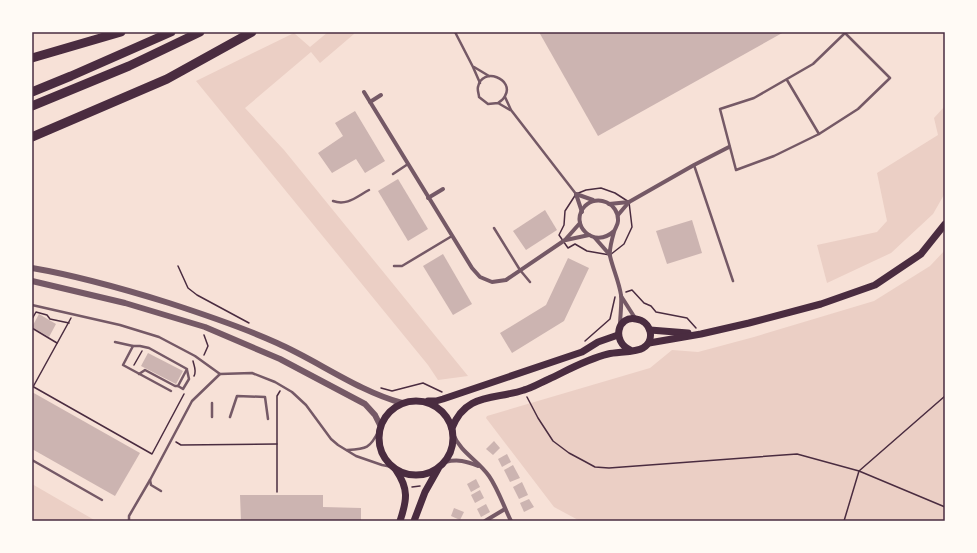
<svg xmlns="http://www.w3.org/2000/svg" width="977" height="553" font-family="Lato,sans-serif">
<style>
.green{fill:#ebcfc5}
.building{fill:#ccb4b1}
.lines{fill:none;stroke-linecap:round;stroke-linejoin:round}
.path{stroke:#4a2c40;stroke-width:1.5}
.service{stroke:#755966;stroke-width:2.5}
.minor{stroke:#755966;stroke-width:4}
.tertiary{stroke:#755966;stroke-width:6}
.secondary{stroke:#4a2c40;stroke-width:7}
.motorway{stroke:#4a2c40;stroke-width:9}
.neatline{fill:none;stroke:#4a2c40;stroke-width:1.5}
</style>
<rect width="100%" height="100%" fill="#f7e1d7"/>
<g class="green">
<path d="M328 32H353L354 34 320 63 311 52 245 108 284 150 468 376 438 380 428 365 196 81 294 33 310 47Z"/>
<path d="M945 106V193L933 214 891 253 827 283 817 245 877 232 887 221 877 173 938 135 934 118Z"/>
<path d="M945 250V521H580L554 507 486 418 487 416 650 368 672 350 698 352 754 337 874 301 930 266Z"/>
<path d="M32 484 96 521H34L32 520Z"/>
</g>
<g class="building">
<path d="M539 32H784L598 136Z"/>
<path d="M355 111 385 161 365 173 356 159 332 173 318 153 343 136 335 123Z"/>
<path d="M398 179 428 229 408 241 378 191Z"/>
<path d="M545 210 557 230 526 250 513 231Z"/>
<path d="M692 220 702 253 667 264 656 231Z"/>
<path d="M443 254 472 304 453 315 423 266Z"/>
<path d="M568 258 589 268 564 321 512 353 500 333 546 305Z"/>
<path d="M39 314 56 324 49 337 32 327Z"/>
<path d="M148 353 183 371 176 384 141 366Z"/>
<path d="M32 392 140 453 115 496 32 449Z"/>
<path d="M494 441 500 448 493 455 486 449Z"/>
<path d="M507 454 511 462 502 467 498 459Z"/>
<path d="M513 465 520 478 510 482 504 470Z"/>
<path d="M476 479 480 487 471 492 467 484Z"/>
<path d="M522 482 528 495 519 499 513 487Z"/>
<path d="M480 490 484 498 475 503 471 495Z"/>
<path d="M240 495H323V507L361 508V521H241Z"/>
<path d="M529 499 534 507 524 512 520 503Z"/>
<path d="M486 504 490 512 481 517 477 509Z"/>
<path d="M454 508 464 512 460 520 451 516Z"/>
</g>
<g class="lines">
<g class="path">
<path d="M601 188 615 193 629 202 632 227 624 244 610 255 587 251 575 244 568 248 559 235 564 225 565 211 576 194 586 190Z"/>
<path d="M178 266 188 288 197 295 249 323"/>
<path d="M626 292 632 290 644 303 651 306 656 312 687 318 696 328"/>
<path d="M32 319 36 312 47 315 50 319 69 323"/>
<path d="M32 328 57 343"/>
<path d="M585 341 610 319 615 297"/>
<path d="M204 355 208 346 204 335"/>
<path d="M193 361C194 366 197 371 194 376"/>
<path d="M134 365 142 351"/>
<path d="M32 386 152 454 184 394"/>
<path d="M33 387 71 318"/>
<path d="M381 388 392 391 423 383 442 392"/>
<path d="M527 397 538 418 553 441 569 453 584 461 595 467 609 468 797 454 859 471 945 507"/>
<path d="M176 442 181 445 277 444"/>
<path d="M412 487 420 486"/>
<path d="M277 492V396L280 391"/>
<path d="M844 521 859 471 945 396"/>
</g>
<g class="service">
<path d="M455 32 473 67 480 83"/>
<path d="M845 33 890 78 858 109 819 134 774 156 736 170 720 109 754 98 813 64Z"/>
<path d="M474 67 489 76"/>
<path d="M787 80 819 134"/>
<path d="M505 97 511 110 576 194"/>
<path d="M498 103C501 101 504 99 505 96 515 79 482 66 478 87 477 90 479 94 479 97L488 104 498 103 510 110"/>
<path d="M694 165 733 281"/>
<path d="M393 174 408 164"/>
<path d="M333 201C347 206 356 197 369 190"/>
<path d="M494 228 520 270 530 282"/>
<path d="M394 266H402L452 236"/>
<path d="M32 305 120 325 159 337 195 356 220 374 252 373 275 382 292 392 306 405 331 439 338 445 356 456 382 465 392 467"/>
<path d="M115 342 133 346H140L149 348 187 369 178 386H175L145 370 139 374"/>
<path d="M133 346 123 365 171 391"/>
<path d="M178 386 183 389 189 379 187 370"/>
<path d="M212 403V417"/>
<path d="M230 417 237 396 265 397 268 419"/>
<path d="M347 450C366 449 370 449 379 430"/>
<path d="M32 460 102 500"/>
<path d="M161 491 151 485 150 480 192 401 220 374"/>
<path d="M129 521V516L150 480"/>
</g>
<g class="minor">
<path d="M364 92 472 268 480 277 492 282 506 280 565 240 580 223"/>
<path d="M370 102 381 95"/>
<path d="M576 194 582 212"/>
<path d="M576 194 593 200"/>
<path d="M428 198 443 189"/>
<path d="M609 204 629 202"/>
<path d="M618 215 629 202 694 165 729 147"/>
<path d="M614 231C594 250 568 224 585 206 597 194 619 203 618 221 618 225 615 228 614 232 612 239 609 250 610 256 613 269 619 282 621 295 622 305 620 316 620 326"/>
<path d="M595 238 610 255"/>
<path d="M566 240 589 235"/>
<path d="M621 296 635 318"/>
<path d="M453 434C461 453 478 460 489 476 498 489 504 507 511 521"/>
<path d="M445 462C458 459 466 461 478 466"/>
<path d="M485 521 505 509"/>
</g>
<g class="tertiary">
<path d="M32 268C79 276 124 289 169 303 206 315 242 327 277 343 318 361 358 391 402 403"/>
<path d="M32 281 125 303 205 327 280 359 365 404 375 415 380 425"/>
</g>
<g class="secondary">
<path d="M650 330 688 333"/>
<path d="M649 343 701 334 749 323 821 304 875 285 921 254 945 224"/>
<circle cx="416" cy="438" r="37"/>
<path d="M428 401H436L443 399 582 352 598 342 618 335"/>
<path d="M452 428C466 392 495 400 524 390 532 388 540 383 549 379 568 370 587 359 608 354 617 352 637 352 643 348 656 340 651 321 636 319 618 315 611 341 630 350"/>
<path d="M396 470C409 489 407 500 400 521"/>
<path d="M414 521 425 492 438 469"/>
</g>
<g class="motorway">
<path d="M32 58 121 32"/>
<path d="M32 92 71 76 171 32"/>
<path d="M32 106 129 66 200 32"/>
<path d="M32 137 167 79 252 32"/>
</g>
</g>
<rect width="977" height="553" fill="none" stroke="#fffaf5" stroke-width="66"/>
<rect x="33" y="33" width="911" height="487" class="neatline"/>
</svg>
